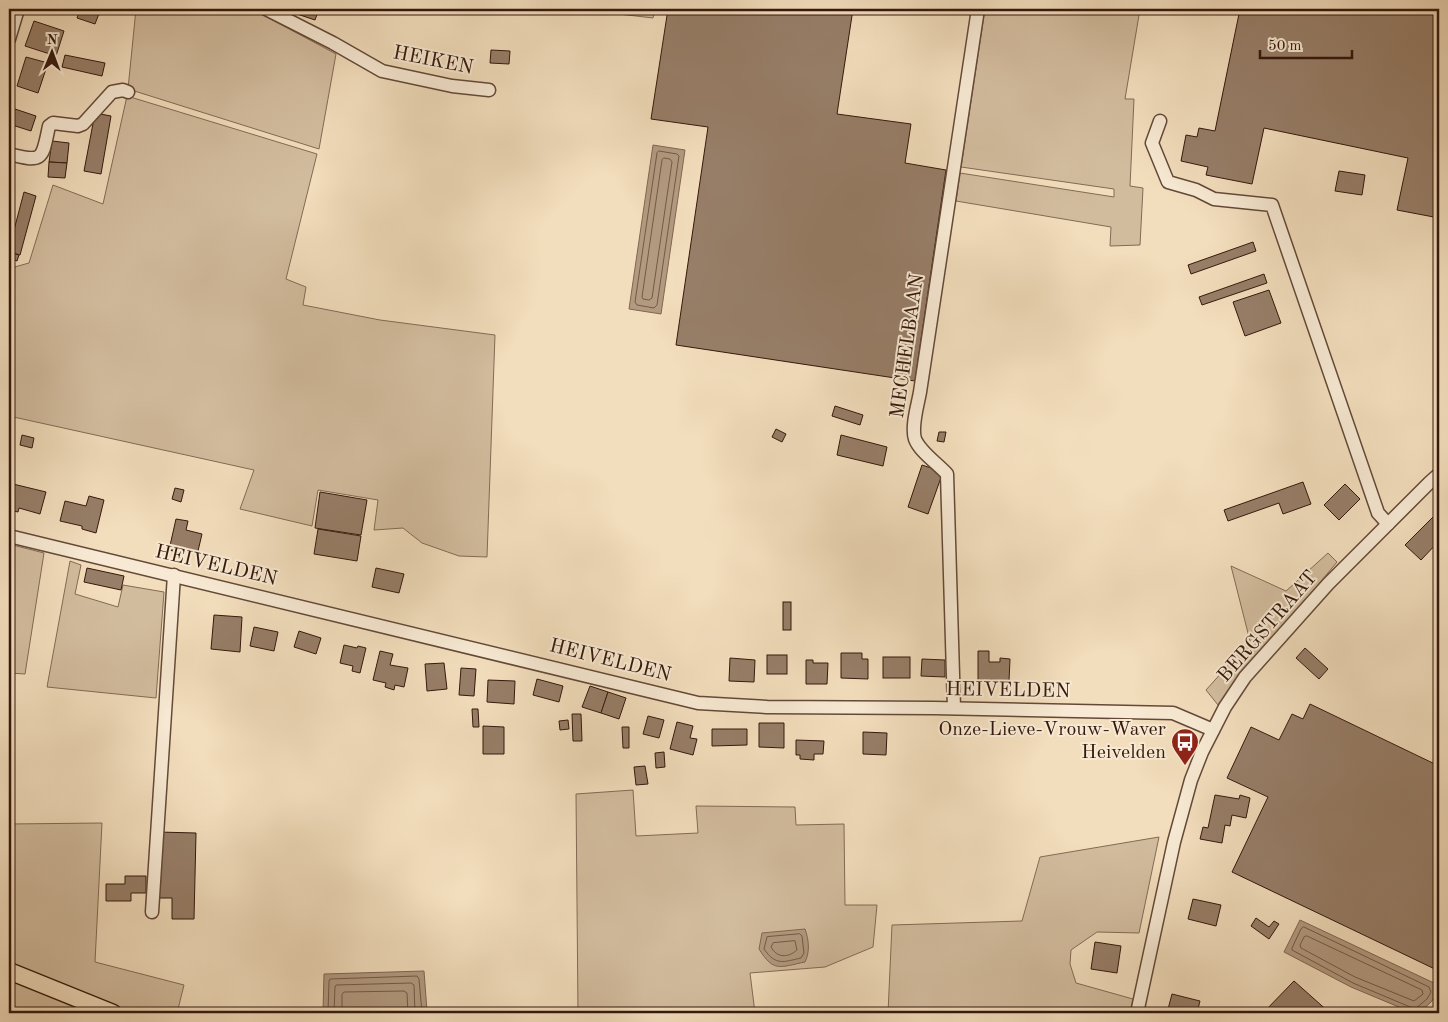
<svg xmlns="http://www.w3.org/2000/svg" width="1448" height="1022" font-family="'Old Standard TT',serif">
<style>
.green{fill:#d2bc9e;stroke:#846a55}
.water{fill:#b29a80;stroke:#806652}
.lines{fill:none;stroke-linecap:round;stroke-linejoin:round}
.shore{stroke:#745946;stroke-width:1}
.building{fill:#977e68;stroke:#35180c}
.minor-casing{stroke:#644938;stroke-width:15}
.major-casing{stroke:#35180c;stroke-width:19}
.minor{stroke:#f7e9d3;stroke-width:12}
.major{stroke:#f2ddbc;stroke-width:16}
.labels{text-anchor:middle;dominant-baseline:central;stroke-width:4;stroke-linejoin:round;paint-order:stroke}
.street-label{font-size:20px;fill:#35180c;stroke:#f7e9d3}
.poi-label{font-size:20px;fill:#35180c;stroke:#f7e9d3;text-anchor:end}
</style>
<rect width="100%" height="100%" fill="#f2ddbc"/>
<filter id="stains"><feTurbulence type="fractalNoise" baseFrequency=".004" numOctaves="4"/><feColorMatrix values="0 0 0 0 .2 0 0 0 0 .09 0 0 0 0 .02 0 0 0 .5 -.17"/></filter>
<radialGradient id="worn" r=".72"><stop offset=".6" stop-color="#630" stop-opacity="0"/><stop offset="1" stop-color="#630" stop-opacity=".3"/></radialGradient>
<g class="green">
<path d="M136 9H252L336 54 319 149 128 89Z"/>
<path d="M576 9H655L653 18Z"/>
<path d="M985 9H1140L1125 99H1134L1130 186 1143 188 1140 245 1110 246 1111 227 956 201 960 173 1114 197V189L961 167Z"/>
<path d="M127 96 317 154 286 279 306 287 303 305 380 320 495 335 487 557 459 556 422 543 403 528 374 530 378 500 318 490 312 526 240 509 254 470 9 416V273L11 268 29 263 53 185 103 204Z"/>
<path d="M9 544 44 553 25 674 9 673Z"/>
<path d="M1328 553 1337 562 1218 705 1206 690 1250 641 1231 566 1286 591Z"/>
<path d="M70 561 81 565 75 594 118 607 123 585 164 592 156 698 47 687Z"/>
<path d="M633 790 636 836 698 833 696 806 795 807 796 825 844 824 845 905H877L873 947 825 967 750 973 755 1013H578L576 794Z"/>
<path d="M102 823 95 962 184 985 177 1013H9V824Z"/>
<path d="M1159 837 1139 933 1097 932 1071 950 1070 964 1076 983 1133 999 1130 1013H1011L1005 1010 996 1013H888L892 925 1022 921 1040 857Z"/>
</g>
<g class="water">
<path d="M653 145 685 150 661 314 629 309Z"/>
<path d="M1300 920 1434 983 1438 992 1431 1002 1419 1013 1406 1010 1351 987 1284 952Z"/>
<path d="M805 929C809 940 810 952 805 962 780 967 774 973 759 949L762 933Z"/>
<path d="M424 971 427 1011 323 1012 324 974Z"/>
</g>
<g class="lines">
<g class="shore">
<path d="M659 151 677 154 679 156 657 305 654 308 637 305 635 302 657 153Z"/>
<path d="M664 158 670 159 672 162 652 298 649 300 643 299 642 297 662 160Z"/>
<path d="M1304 927 1429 987 1431 992 1427 999 1415 1009 1353 983 1292 950V948L1301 929Z"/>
<path d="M800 934 802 936 804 953 801 958C783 962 776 966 764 949L767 937Z"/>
<path d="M1307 936 1422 990 1423 994 1414 1001 1355 977 1301 948 1300 945 1304 937Z"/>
<path d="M795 941 797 950C788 958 777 958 771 947L773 943Z"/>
<path d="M328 1013 329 981 330 979 417 976 419 979 422 1013"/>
<path d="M334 1013 335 987 336 985 411 983 414 985 415 1013"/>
<path d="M342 1013V994L344 992 404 991 407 993 408 1013"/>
</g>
</g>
<g class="building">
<path d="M32 9H47L45 13Z"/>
<path d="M80 9H94L100 11 95 24 77 18Z"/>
<path d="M299 9H319L315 20 297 14Z"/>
<path d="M668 9H853L837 114 911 124 905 163 946 170 915 381 676 345 708 127 651 119Z"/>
<path d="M1240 9H1439V218L1397 210 1408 158 1264 128 1252 184 1206 175 1208 167 1181 161 1186 135 1197 137 1199 128 1215 131Z"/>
<path d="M34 21 64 31 56 56 25 46Z"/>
<path d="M491 50 510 51 509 64 490 63Z"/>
<path d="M65 55 105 63 102 76 62 67Z"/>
<path d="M26 57 48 63 38 93 17 86Z"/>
<path d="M9 107 36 116 31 131 9 124Z"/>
<path d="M95 113 111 116 101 174 84 171Z"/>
<path d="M52 141 69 143 67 163 49 162Z"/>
<path d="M49 162 67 163 65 178 48 177Z"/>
<path d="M1339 171 1365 175 1362 195 1335 191Z"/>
<path d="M24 192 36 196 20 255 9 252V237L11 229 14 230Z"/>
<path d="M1253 242 1256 251 1191 274 1188 265Z"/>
<path d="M12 253 19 255 17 261 11 259Z"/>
<path d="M1264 274 1267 283 1202 305 1199 297Z"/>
<path d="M1269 290 1281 323 1245 336 1233 302Z"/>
<path d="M835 406 863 415 860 425 832 416Z"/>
<path d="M776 429 786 434 782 442 772 437Z"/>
<path d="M939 432H946L944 442 937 441Z"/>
<path d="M22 435 34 438 32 448 20 445Z"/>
<path d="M841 435 887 447 883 466 837 455Z"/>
<path d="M922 465 943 472 928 514 908 507Z"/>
<path d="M1303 482 1311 504 1283 514 1279 503 1228 521 1224 510Z"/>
<path d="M9 483 46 492 40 514 19 508 18 512 9 510Z"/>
<path d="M1345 484 1360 499 1339 520 1324 505Z"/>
<path d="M175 488 184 490 181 502 172 499Z"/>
<path d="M320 492 367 500 361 535 315 528Z"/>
<path d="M89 496 104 500 96 533 82 529V526L60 521 65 501 86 506Z"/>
<path d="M1439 511V541L1421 560 1405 545Z"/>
<path d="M176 519 188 521 186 530 202 534 198 551 183 548 182 553 169 550Z"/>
<path d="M318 529 361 536 357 561 314 554Z"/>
<path d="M87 568 124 576 121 590 84 582Z"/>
<path d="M376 568 404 574 399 593 372 587Z"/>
<rect x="783" y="602" width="8" height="28"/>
<path d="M214 615 242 617 240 652 211 649Z"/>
<path d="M254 627 278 632 274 651 250 646Z"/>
<path d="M299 631 321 638 316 654 294 647Z"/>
<path d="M344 645 357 648 358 646 366 648 360 673 352 671 353 666 340 663Z"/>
<path d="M1305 648 1328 669 1319 679 1296 658Z"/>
<path d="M380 651 393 654 390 665 408 668 404 687 395 685 394 690 385 687 386 683 373 680Z"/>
<path d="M978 651H989V662H1000V658L1010 659 1009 681 978 682Z"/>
<path d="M841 653H862V659H868V679L841 678Z"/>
<rect x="767" y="655" width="20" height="19"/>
<rect x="883" y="657" width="27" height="21"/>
<path d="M730 658 755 660 754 682 729 681Z"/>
<path d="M922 659 945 660V677L921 676Z"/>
<path d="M806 660H813V663H828L827 684H806Z"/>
<path d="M444 663 447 689 427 691 425 664Z"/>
<path d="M461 668 476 669 474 696 459 695Z"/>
<path d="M537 679 563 686 559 702 533 695Z"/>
<path d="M488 680 515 681 514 704 487 702Z"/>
<path d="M590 686 608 692 601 713 582 707Z"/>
<path d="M608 692 626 698 619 719 601 713Z"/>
<path d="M1310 704 1439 766V971L1232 872 1268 797 1227 778 1251 727 1279 740 1292 714 1303 719Z"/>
<path d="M472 709H478L479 727H473Z"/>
<path d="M572 714H581L582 741H573Z"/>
<path d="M648 716 664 720 659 738 643 734Z"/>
<path d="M568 720 569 729 560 730 559 721Z"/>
<path d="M677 722 693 726 690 738 697 739 693 755 670 749Z"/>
<path d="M759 723H784V748L759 747Z"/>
<path d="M483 726 504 727V754H483Z"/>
<path d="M622 727H629V748H623Z"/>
<path d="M712 729H747V745L712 746Z"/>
<path d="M863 732 887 733 886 755 863 754Z"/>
<path d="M796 740 824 741 823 754H814V760L800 759V755H796Z"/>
<path d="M664 752 665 767 656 768 655 753Z"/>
<path d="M645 766 648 784 636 785 634 767Z"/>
<path d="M1215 795 1239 799 1240 795 1250 798 1246 818 1232 815 1230 826 1225 825 1222 843 1200 839 1203 827 1208 828Z"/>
<path d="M158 832 196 833 194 919H172V898H158Z"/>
<path d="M125 876H146V893H131V901H106V884H125Z"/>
<path d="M1193 899 1221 905 1216 926 1188 919Z"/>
<path d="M1256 918 1269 927 1274 921 1279 924 1269 939 1251 926Z"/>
<path d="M1095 942 1121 946 1117 973 1091 969Z"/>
<path d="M1294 981 1330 1013H1263Z"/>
<path d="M1172 994 1200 1001 1197 1013H1167Z"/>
</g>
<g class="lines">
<g class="minor-casing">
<g id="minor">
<path d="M266 9 333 43 382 71 452 86 489 90"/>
<path d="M9 39 18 9"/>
<path d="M1160 121 1152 143 1168 182 1196 190 1214 199 1272 205 1378 513 1388 524"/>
<path d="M9 154C44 163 42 159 49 126L53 123 78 126 83 124 112 92 123 90 128 92"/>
<path d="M9 536 698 703 767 707 934 708 1173 713 1213 730"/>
<path d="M954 708 947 474C937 463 920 452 915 439 911 426 918 404 920 392L978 9"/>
<path d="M152 912 174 575"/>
<path d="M1137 1013 1174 842 1191 780 1202 752 1225 707 1245 677 1328 584 1429 483 1439 474"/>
</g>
</g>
<g class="major-casing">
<path id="major" d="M9 971 113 1013"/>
</g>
<use href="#minor" class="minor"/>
<use href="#major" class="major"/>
</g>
<defs>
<g id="bus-pin" transform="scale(1.4375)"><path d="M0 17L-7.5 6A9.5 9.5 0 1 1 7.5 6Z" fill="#8f2418" stroke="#f7e9d3"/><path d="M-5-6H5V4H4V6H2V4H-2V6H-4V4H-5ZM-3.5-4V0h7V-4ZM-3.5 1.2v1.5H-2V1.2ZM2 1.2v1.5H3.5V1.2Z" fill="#fff"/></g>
</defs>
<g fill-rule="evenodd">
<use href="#bus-pin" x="1185" y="742"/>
</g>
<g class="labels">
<g class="street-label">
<text transform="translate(433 61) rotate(11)">HEIKEN</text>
<text transform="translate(908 346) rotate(-82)">MECHELBAAN</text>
<text transform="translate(216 566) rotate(13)">HEIVELDEN</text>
<text transform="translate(1268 627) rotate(-49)">BERGSTRAAT</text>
<text transform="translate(610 661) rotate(14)">HEIVELDEN</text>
<text transform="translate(1008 691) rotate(1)">HEIVELDEN</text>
</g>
<g class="poi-label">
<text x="1166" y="730">Onze-Lieve-Vrouw-Waver<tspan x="1166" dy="23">Heivelden</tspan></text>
</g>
</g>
<rect width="1448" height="1022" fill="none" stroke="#f2ddbc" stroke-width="30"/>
<rect x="10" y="10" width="1428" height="1002" fill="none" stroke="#35180c" stroke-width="2.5"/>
<rect x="15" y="15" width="1418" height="992" fill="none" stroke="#35180c"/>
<g transform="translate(52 52) rotate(1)" stroke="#f7e9d3" stroke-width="4" paint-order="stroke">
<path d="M0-4L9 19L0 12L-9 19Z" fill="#35180c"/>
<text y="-8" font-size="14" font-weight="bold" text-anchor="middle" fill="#35180c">N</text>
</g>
<path d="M1260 50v8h92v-8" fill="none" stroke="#35180c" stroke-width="2.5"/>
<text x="1268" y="50" font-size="15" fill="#35180c" stroke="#f7e9d3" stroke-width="4" paint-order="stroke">50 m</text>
<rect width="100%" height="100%" filter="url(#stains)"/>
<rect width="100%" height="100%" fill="url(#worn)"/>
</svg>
